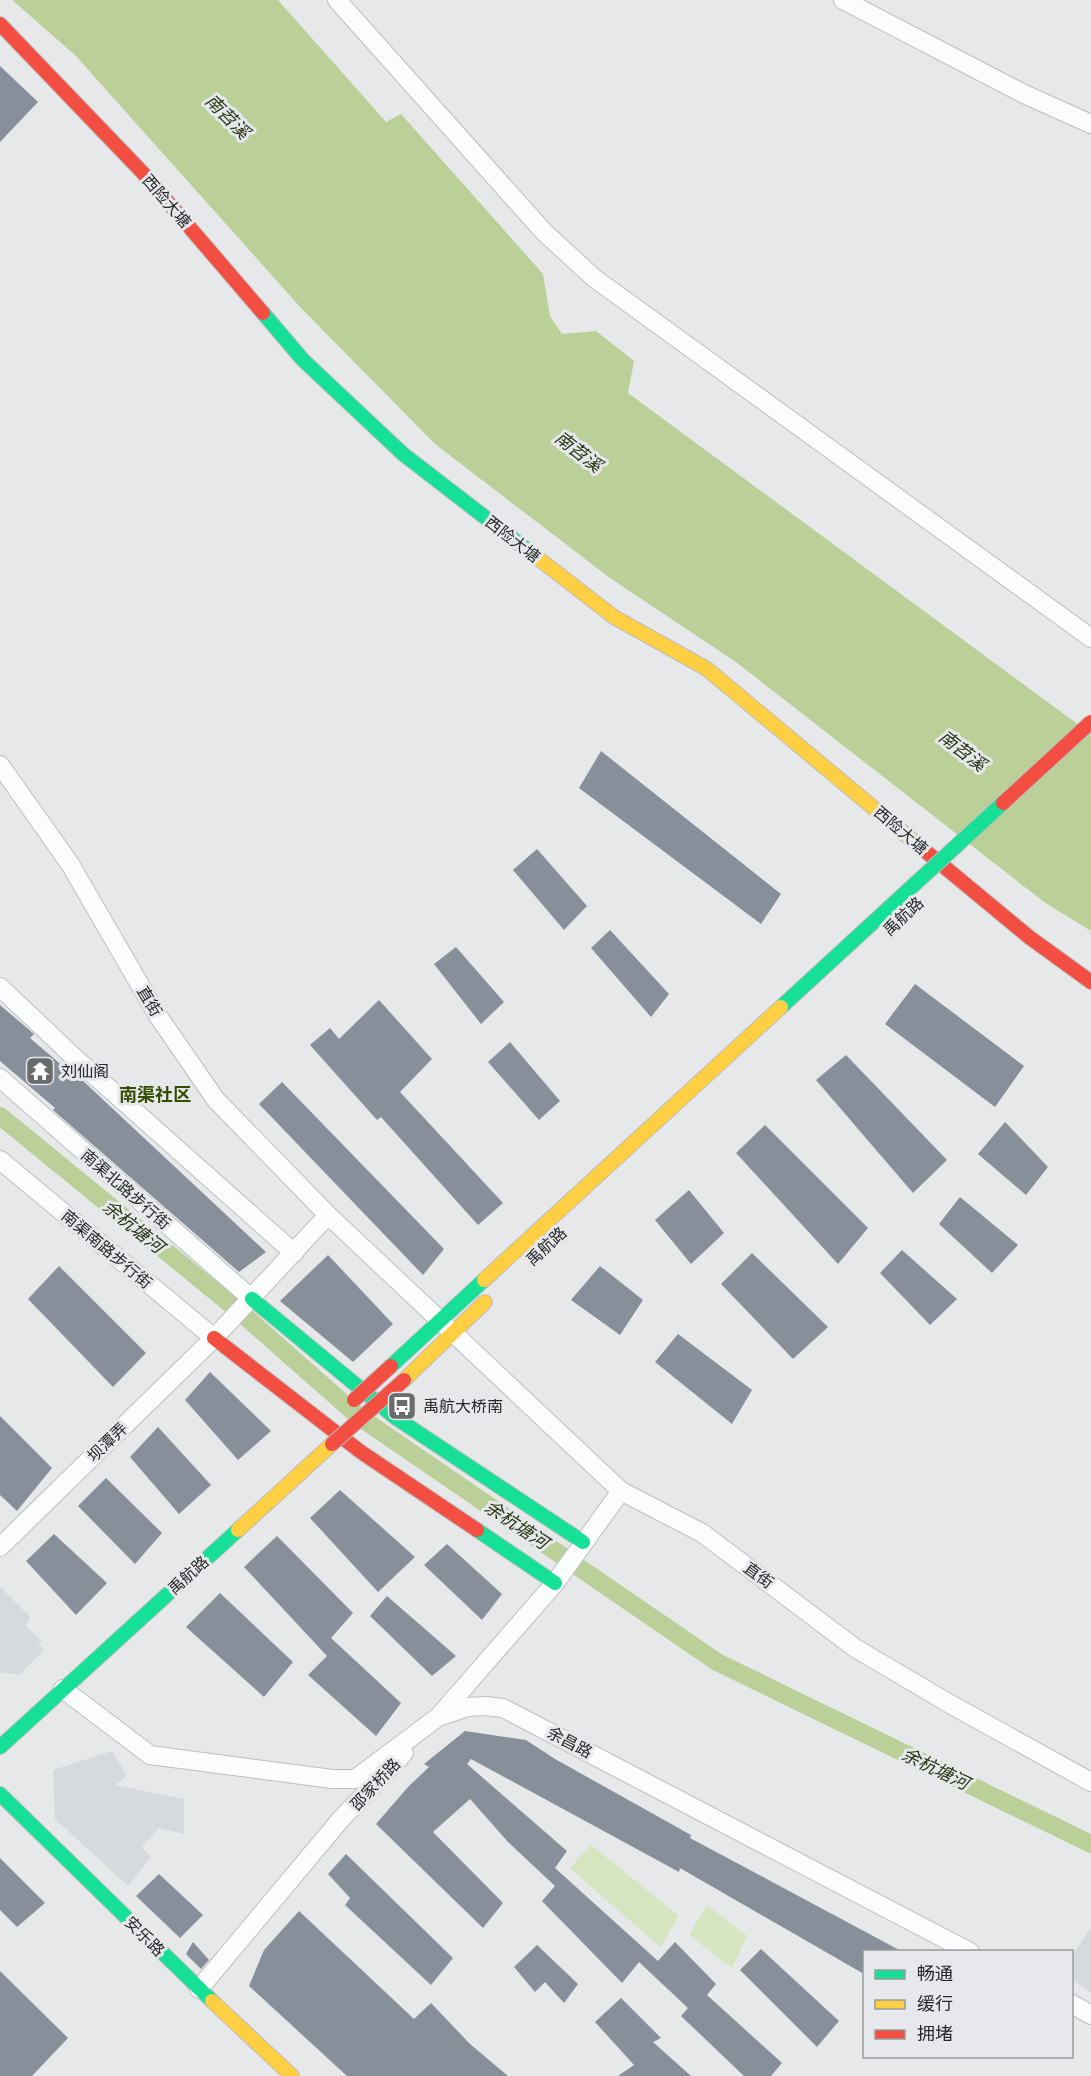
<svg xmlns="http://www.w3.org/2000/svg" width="1091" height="2076" font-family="'PT Serif','Noto Sans SC',serif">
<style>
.built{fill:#d6dadf}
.green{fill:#d5e5bf}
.water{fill:#bad098}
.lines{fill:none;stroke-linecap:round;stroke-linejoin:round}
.canal{stroke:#bad098;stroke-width:18}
.building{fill:#878f9b}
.street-casing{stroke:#bdbebf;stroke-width:20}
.fast-casing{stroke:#bdbebf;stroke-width:16}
.slow-casing{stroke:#bdbebf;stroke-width:16}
.jam-casing{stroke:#bdbebf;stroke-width:16}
.street{stroke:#fbfcfc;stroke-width:18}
.fast{stroke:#16e098;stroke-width:14}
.slow{stroke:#ffcf43;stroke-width:14}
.jam{stroke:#f24e42;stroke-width:14}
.fast-bridge-casing{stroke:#bdbebf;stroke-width:16;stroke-linecap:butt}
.slow-bridge-casing{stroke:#bdbebf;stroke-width:16;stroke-linecap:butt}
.jam-bridge-casing{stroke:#bdbebf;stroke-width:16;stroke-linecap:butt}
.fast-bridge{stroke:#16e098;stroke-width:14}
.slow-bridge{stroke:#ffcf43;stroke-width:14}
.jam-bridge{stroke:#f24e42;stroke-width:14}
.labels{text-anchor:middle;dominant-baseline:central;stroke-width:6;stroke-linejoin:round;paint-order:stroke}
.street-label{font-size:16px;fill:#262728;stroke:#e6e8eb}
.poi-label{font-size:16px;fill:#262728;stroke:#e6e8eb;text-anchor:start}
.water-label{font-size:18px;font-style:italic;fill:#2a3715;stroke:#e6e8eb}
.neighbourhood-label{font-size:18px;font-weight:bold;fill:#364d00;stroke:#e6e8eb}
</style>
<rect width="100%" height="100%" fill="#e7e8ea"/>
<g class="built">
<path d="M0 1587 30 1617 26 1626 42 1641 38 1643 44 1650 19 1675 0 1672Z"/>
<path d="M112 1751 127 1776 115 1785 184 1799V1834L159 1828 142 1847 151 1857 128 1886 55 1819 53 1770Z"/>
<path d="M1091 1927V1993L1072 1980V1957Z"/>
</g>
<g class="green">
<path d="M591 1845 679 1916 660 1947 570 1868Z"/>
<path d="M707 1905 747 1936 732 1968 689 1935Z"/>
</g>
<path class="water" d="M12 0H278L386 122 401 114 543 274 550 316 562 334 596 331 634 361 628 393 1091 734V931L1044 902 736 662 610 578 435 444 301 308 75 55Z"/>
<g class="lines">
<path class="canal" d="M0 1116 240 1312 358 1416 717 1662 1091 1844"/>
</g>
<g class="building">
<path d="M0 66 38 102 0 142Z"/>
<path d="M601 751 781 894 761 924 579 788Z"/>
<path d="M537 849 587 906 564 930 513 870Z"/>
<path d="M610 930 669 994 651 1017 591 948Z"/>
<path d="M456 947 504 1002 481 1024 434 964Z"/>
<path d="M915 984 1024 1066 995 1107 885 1024Z"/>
<path d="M379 1000 432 1059 400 1092 503 1203 478 1225 381 1117 377 1120 310 1045 330 1028 339 1039Z"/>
<path d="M0 1005 34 1034 30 1038 79 1080 81 1079 266 1252 239 1272 53 1110 55 1108 0 1061Z"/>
<path d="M510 1042 560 1101 539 1120 488 1062Z"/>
<path d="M846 1055 947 1160 913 1193 816 1080Z"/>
<path d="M282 1082 444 1249 423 1275 259 1104Z"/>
<path d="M1005 1122 1048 1167 1026 1195 978 1154Z"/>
<path d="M765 1125 868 1228 838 1264 736 1153Z"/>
<path d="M689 1190 724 1233 691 1264 655 1220Z"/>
<path d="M960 1197 1018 1245 992 1273 939 1224Z"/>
<path d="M902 1250 957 1299 930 1325 880 1273Z"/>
<path d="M752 1253 828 1327 793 1359 721 1284Z"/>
<path d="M328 1255 393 1324 353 1362 280 1301Z"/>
<path d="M59 1266 146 1353 113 1387 28 1299Z"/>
<path d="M600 1266 643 1300 620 1335 571 1300Z"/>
<path d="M678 1334 752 1390 732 1424 655 1362Z"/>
<path d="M210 1372 271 1431 238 1460 185 1400Z"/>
<path d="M0 1416 52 1468 17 1511 0 1495Z"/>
<path d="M158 1427 211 1485 179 1514 130 1457Z"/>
<path d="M106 1478 162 1533 135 1564 78 1506Z"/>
<path d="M340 1490 415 1557 378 1592 310 1518Z"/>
<path d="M54 1534 107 1583 76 1615 26 1561Z"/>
<path d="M277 1536 353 1613 331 1638 401 1703 376 1736 308 1675 327 1656 244 1567Z"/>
<path d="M447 1544 502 1594 482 1620 424 1565Z"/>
<path d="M220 1593 293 1662 264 1697 186 1627Z"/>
<path d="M387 1596 456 1656 432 1676 370 1616Z"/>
<path d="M465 1731 526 1740 555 1759 691 1835 690 1838 903 1952H864V1974L680 1868 679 1872 471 1759 467 1764 567 1851 555 1868 658 1961 675 1942 716 1984 707 1995 782 2063 771 2076H744L681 2016 688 2008 639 1962 622 1983 542 1901 555 1886 508 1842 470 1799 433 1832 503 1903 483 1928 376 1824 408 1787 429 1767 424 1764Z"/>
<path d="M346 1854 453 1958 431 1985 345 1905 350 1898 328 1874Z"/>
<path d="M0 1858 45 1903 17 1927 0 1910Z"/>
<path d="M159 1874 203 1915 180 1938 136 1896Z"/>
<path d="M299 1911 414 2019 431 2003 470 2044 508 2076H347L249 1986 264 1950Z"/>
<path d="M193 1942 209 1960 201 1969 186 1954Z"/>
<path d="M537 1945 578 1984 564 2003 545 1982 535 1992 514 1967Z"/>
<path d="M761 1949 839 2021 817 2047 740 1970Z"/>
<path d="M0 1971 68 2038 32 2076H0Z"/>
<path d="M621 1998 661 2038 653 2042 691 2076H618L634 2065 595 2022Z"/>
</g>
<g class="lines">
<g class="street-casing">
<g id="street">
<path d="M337 0 544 232 594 278 1091 638"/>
<path d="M843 0 1024 94 1091 124"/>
<path d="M0 765 70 864 158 1016 216 1100 328 1215"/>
<path d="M0 987 76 1059 294 1253"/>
<path d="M0 1078 252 1299"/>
<path d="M0 1160 214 1338"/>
<path d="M0 1547 214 1338 328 1215 621 1491 702 1533 855 1648 950 1704 1091 1782"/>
<path d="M63 1689 150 1755 332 1779H355L438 1717 468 1707 485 1706 503 1708 970 1952"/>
<path d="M440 1715 555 1583 621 1491"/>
<path d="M199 1989 341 1819 404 1753"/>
<path d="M1072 2004 1091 2015"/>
</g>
</g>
<g class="fast-casing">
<g id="fast">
<path d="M263 313 303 360 403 454 539 559"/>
<path d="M252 1299 396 1418 583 1542"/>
<path d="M391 1366 484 1280"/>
<path d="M477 1530 555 1583"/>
<path d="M0 1747 238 1530"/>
<path d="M0 1794 212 2001"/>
</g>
</g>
<g class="slow-casing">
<g id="slow">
<path d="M539 559 614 617 707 669 924 850"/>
<path d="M404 1380 485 1302"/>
<path d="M238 1530 332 1444"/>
<path d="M212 2001 292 2076"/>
</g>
</g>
<g class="jam-casing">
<g id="jam">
<path d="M0 24 143 173 263 313"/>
<path d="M924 850 1029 937 1091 982"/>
<path d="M214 1338 361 1452 477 1530"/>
</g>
</g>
<use href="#street" class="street"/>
<use href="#fast" class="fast"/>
<use href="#slow" class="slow"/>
<use href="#jam" class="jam"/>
<g class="fast-bridge-casing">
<path id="fast-bridge" d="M781 1007 1003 803"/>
</g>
<g class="slow-bridge-casing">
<path id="slow-bridge" d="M484 1280 781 1007"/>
</g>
<g class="jam-bridge-casing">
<g id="jam-bridge">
<path d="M1003 803 1091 722"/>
<path d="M354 1400 391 1366"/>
<path d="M332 1444 404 1380"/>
</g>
</g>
<use href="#fast-bridge" class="fast-bridge"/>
<use href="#slow-bridge" class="slow-bridge"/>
<use href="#jam-bridge" class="jam-bridge"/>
</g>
<defs>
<g id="temple-square" transform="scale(1.5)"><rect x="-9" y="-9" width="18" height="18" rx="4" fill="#6a6b6c" stroke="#e6e8eb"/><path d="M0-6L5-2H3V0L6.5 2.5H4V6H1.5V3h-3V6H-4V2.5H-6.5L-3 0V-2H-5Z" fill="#fff"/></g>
<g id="bus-square" transform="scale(1.5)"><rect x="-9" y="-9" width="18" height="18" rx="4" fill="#6a6b6c" stroke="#e6e8eb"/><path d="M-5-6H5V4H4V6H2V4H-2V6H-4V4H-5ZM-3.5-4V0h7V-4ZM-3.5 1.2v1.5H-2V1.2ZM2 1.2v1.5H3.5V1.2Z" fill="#fff"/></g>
</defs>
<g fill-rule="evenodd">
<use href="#temple-square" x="40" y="1071"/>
<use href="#bus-square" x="402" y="1406"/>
</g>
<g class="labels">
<g class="street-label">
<text transform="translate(167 201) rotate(49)">西险大塘</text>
<text transform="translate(513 539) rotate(38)">西险大塘</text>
<text transform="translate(901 830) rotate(40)">西险大塘</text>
<text transform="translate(903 916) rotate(-43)">禹航路</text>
<text transform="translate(150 1001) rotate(59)">直街</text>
<text transform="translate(126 1189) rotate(41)">南渠北路步行街</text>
<text transform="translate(546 1246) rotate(-43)">禹航路</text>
<text transform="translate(107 1249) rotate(40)">南渠南路步行街</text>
<text transform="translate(107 1442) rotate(-44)">坝潭弄</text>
<text transform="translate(188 1575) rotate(-42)">禹航路</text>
<text transform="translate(759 1575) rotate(36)">直街</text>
<text transform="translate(570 1742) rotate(28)">余昌路</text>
<text transform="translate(375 1784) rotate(-47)">邵家桥路</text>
<text transform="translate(145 1936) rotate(45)">安乐路</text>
</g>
<g class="poi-label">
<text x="61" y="1071">刘仙阁</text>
<text x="423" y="1406">禹航大桥南</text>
</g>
<g class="water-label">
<text transform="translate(228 116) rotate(45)">南苕溪</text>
<text transform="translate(579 451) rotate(38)">南苕溪</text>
<text transform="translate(963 750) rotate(38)">南苕溪</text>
<text transform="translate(134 1226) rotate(39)">余杭塘河</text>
<text transform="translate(517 1524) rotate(34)">余杭塘河</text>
<text transform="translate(936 1768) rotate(26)">余杭塘河</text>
</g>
<g class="neighbourhood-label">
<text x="155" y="1094">南渠社区</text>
</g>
</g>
<rect x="863" y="1950" width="210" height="108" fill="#e6e8eb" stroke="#999b9d" stroke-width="1.5"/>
<rect x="875" y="1970" width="30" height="9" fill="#16e098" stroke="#999b9d" stroke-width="1.5"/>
<text x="917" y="1980" font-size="18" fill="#262728">畅通</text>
<rect x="875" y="2000" width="30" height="9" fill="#ffcf43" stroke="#999b9d" stroke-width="1.5"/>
<text x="917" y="2010" font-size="18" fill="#262728">缓行</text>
<rect x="875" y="2030" width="30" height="9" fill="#f24e42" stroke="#999b9d" stroke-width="1.5"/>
<text x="917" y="2040" font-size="18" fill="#262728">拥堵</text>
</svg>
